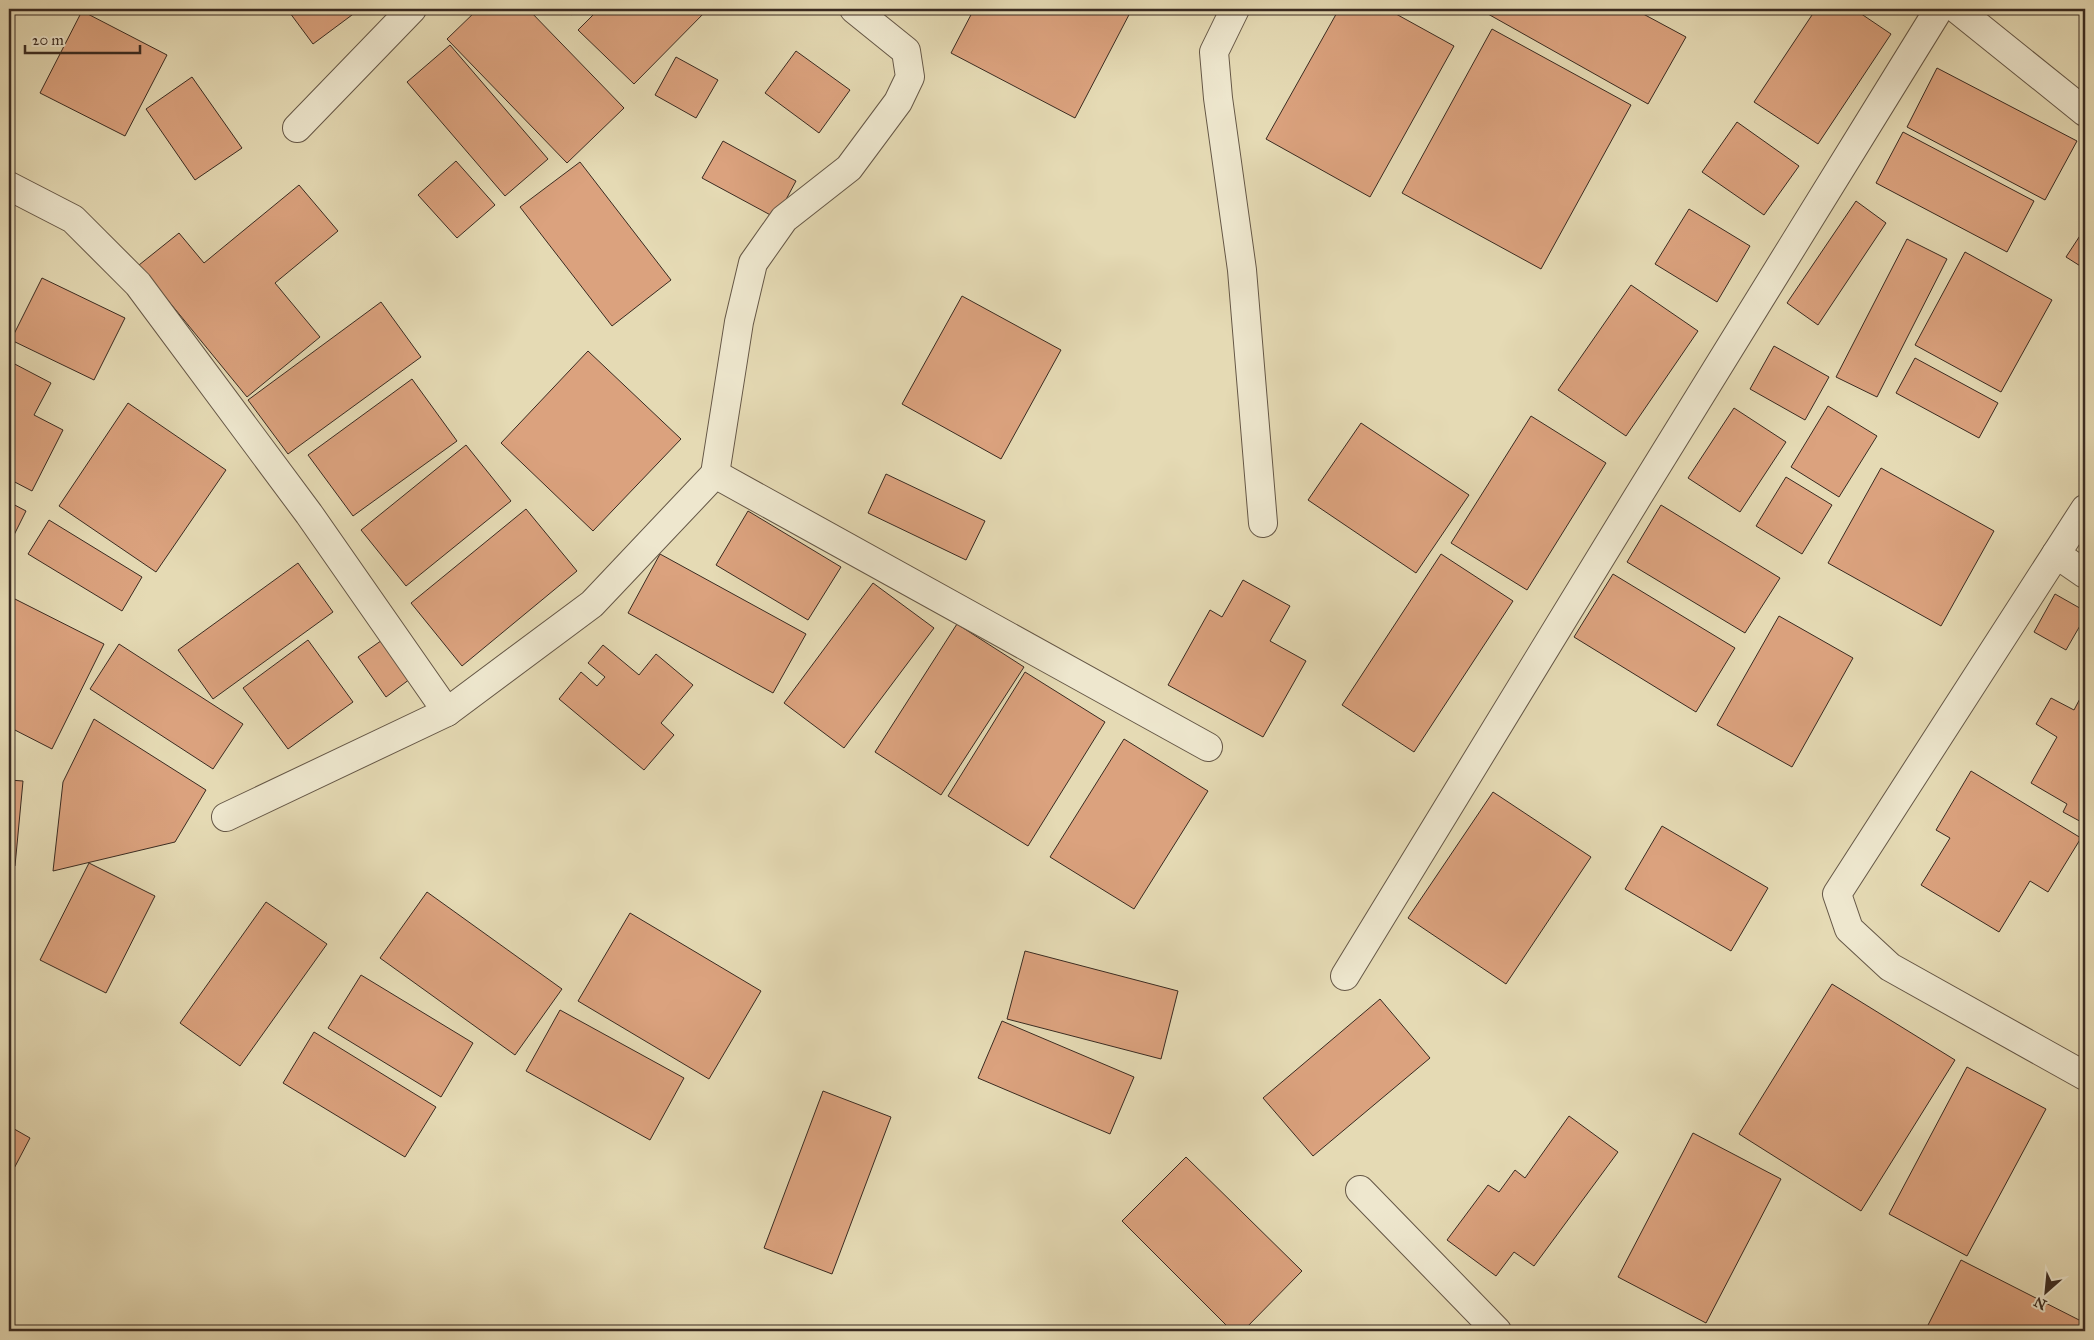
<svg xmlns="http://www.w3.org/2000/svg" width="2094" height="1340" font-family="'IM FELL Great Primer',serif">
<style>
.building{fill:#dba27e;stroke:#3a2b21}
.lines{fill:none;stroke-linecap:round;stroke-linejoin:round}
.minor-casing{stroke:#655746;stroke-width:30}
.minor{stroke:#eee7ce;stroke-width:28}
</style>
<rect width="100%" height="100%" fill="#e5dab4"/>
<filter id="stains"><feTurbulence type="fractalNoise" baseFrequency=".004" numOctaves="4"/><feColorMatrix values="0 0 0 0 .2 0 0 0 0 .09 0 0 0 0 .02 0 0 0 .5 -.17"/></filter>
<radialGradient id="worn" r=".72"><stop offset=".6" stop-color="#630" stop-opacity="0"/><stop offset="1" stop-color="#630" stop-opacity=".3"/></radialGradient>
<g class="building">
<path d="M287 9H360L313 44Z"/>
<path d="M478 9H528L624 108 567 163 447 39Z"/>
<path d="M565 9H578L571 15Z"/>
<path d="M599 9H708L634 84 578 30Z"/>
<path d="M974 9H1132L1075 118 951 53Z"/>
<path d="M1339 9H1387L1454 46 1370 197 1266 139Z"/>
<path d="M1491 9H1634L1686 37 1648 104 1488 14Z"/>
<path d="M1816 9H1854L1891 34 1818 144 1754 102Z"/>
<path d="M82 11 167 55 125 136 40 93Z"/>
<path d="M1492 29 1631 105 1541 269 1402 193Z"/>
<path d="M450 45 548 159 505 196 407 82Z"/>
<path d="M796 51 850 90 819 133 765 93Z"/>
<path d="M676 57 718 80 696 118 655 95Z"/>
<path d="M1937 68 2077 141 2045 200 1907 127Z"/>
<path d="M192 77 242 148 195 180 146 109Z"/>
<path d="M1737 122 1799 166 1764 215 1702 172Z"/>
<path d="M1903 132 2034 201 2007 252 1876 183Z"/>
<path d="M723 141 796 181 776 218 702 178Z"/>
<path d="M456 161 495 205 457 238 418 195Z"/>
<path d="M580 162 671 280 612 326 520 207Z"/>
<path d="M299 185 338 231 275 283 320 337 247 397 139 265 179 233 204 263Z"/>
<path d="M1856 201 1886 223 1818 325 1787 303Z"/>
<path d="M1689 209 1750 246 1717 302 1655 264Z"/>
<path d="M2085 228V269L2066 257Z"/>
<path d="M1907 239 1947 259 1877 397 1836 377Z"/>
<path d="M1965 252 2052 300 2001 392 1915 345Z"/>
<path d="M42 278 125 318 94 380 11 340Z"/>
<path d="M1631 285 1698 331 1626 436 1558 390Z"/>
<path d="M962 296 1061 350 1001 459 902 404Z"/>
<path d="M381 302 421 357 288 454 248 400Z"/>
<path d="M1774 346 1829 377 1805 420 1750 389Z"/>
<path d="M588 351 681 439 593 531 501 443Z"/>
<path d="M1915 358 1998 403 1979 438 1896 393Z"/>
<path d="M9 361 51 383 34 415 63 430 32 491 9 479Z"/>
<path d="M412 379 457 441 353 516 308 455Z"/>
<path d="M128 403 226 470 156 572 59 506Z"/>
<path d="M1828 406 1877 436 1839 497 1791 467Z"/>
<path d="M1734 408 1786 442 1740 512 1688 478Z"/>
<path d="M1531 416 1606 463 1527 590 1451 543Z"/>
<path d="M1361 423 1469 495 1416 573 1308 500Z"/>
<path d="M466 445 511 501 406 586 361 530Z"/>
<path d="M1881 468 1994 531 1941 626 1828 563Z"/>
<path d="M886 474 985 521 966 560 868 513Z"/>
<path d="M1786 477 1832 505 1802 554 1756 526Z"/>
<path d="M9 502 26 511 9 545Z"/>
<path d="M1661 505 1780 578 1745 633 1627 562Z"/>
<path d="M526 509 577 571 462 666 411 603Z"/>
<path d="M748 511 841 567 808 620 716 565Z"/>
<path d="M49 520 142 577 122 611 28 554Z"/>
<path d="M660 554 806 634 773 693 628 613Z"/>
<path d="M1441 554 1513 601 1414 752 1342 705Z"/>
<path d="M298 563 333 612 213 699 178 650Z"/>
<path d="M1613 574 1735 648 1696 712 1574 637Z"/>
<path d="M1243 580 1290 606 1270 641 1306 661 1263 737 1168 685 1210 610 1222 617Z"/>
<path d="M873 583 934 628 844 748 784 703Z"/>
<path d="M2055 594 2085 611V617L2066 650 2034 632Z"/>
<path d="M9 596 104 644 52 749 9 727Z"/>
<path d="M1779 616 1853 658 1792 767 1717 725Z"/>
<path d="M957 624 1024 667 941 795 875 752Z"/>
<path d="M385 638 414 676 386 697 358 657Z"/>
<path d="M308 640 353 702 288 749 243 688Z"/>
<path d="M119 644 243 724 213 769 90 689Z"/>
<path d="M603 645 639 675 656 654 693 685 661 723 674 735 644 770 559 699 581 672 597 686 605 677 588 663Z"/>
<path d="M1025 672 1105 722 1028 846 948 796Z"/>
<path d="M2085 689V824L2063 812 2067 804 2031 783 2057 737 2036 724 2051 698 2074 710Z"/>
<path d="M94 719 206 790 175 842 53 871 63 782Z"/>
<path d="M1124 739 1208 791 1134 909 1050 857Z"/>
<path d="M1971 771 2081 838 2048 892 2030 881 1999 932 1921 885 1950 838 1936 830Z"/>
<path d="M9 780 23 781 15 866 9 865Z"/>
<path d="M1493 792 1591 857 1506 984 1408 918Z"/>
<path d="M1662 826 1768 888 1731 951 1625 889Z"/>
<path d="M89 863 155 896 106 993 40 960Z"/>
<path d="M427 892 562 989 515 1055 380 958Z"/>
<path d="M266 902 327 944 240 1066 180 1023Z"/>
<path d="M630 913 761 991 709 1079 578 1001Z"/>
<path d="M1025 951 1178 991 1161 1059 1007 1019Z"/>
<path d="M361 975 473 1043 441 1097 328 1028Z"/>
<path d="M1832 984 1955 1060 1861 1211 1739 1134Z"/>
<path d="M1380 999 1430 1058 1313 1156 1263 1098Z"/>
<path d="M560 1010 684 1078 650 1140 526 1071Z"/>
<path d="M1002 1021 1134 1077 1110 1134 978 1078Z"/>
<path d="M314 1032 436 1107 405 1157 283 1083Z"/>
<path d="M1967 1067 2046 1109 1967 1256 1889 1214Z"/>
<path d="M823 1091 891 1117 832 1274 764 1248Z"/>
<path d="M1569 1116 1618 1152 1534 1266 1514 1252 1496 1276 1447 1240 1488 1185 1499 1192 1515 1170 1525 1178Z"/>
<path d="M9 1126 30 1138 9 1178Z"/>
<path d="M1693 1133 1781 1179 1706 1323 1618 1277Z"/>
<path d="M1186 1157 1302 1271 1243 1331H1232L1122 1221Z"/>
<path d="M1961 1260 2085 1323 2084 1331H1925Z"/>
</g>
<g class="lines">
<g class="minor-casing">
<g id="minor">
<path d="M1235 9 1214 52 1218 98 1242 270 1263 523"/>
<path d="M1957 9 2085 112"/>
<path d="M297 128 412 9"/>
<path d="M9 186 73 219 138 284 309 514 447 712"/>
<path d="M715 474 739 322 753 263 784 219 849 168 898 102 910 77 906 51 854 9"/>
<path d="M2085 509 1837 894 1849 929 1890 967 2085 1076"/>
<path d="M2056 554 2085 574"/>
<path d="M226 817 447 712 592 604 715 474 1208 747"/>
<path d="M1345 976 1637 498 1939 9"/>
<path d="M1360 1190 1497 1331"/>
</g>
</g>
<use href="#minor" class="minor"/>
</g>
<rect width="2094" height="1340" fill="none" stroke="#e5dab4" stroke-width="30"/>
<rect x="10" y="10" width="2074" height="1320" fill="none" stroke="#3a2b21" stroke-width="2.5"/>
<rect x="15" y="15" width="2064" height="1310" fill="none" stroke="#3a2b21"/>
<g transform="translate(2046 1292) rotate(207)" stroke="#eee7ce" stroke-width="4" paint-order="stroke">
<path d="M0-4L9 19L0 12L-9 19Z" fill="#3a2b21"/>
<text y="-8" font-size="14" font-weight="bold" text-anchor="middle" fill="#3a2b21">N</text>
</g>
<path d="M25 45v8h115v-8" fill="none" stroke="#3a2b21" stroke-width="2.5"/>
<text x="32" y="45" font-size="15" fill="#3a2b21" stroke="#eee7ce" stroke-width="4" paint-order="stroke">20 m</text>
<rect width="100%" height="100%" filter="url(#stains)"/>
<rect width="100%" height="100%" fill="url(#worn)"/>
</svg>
